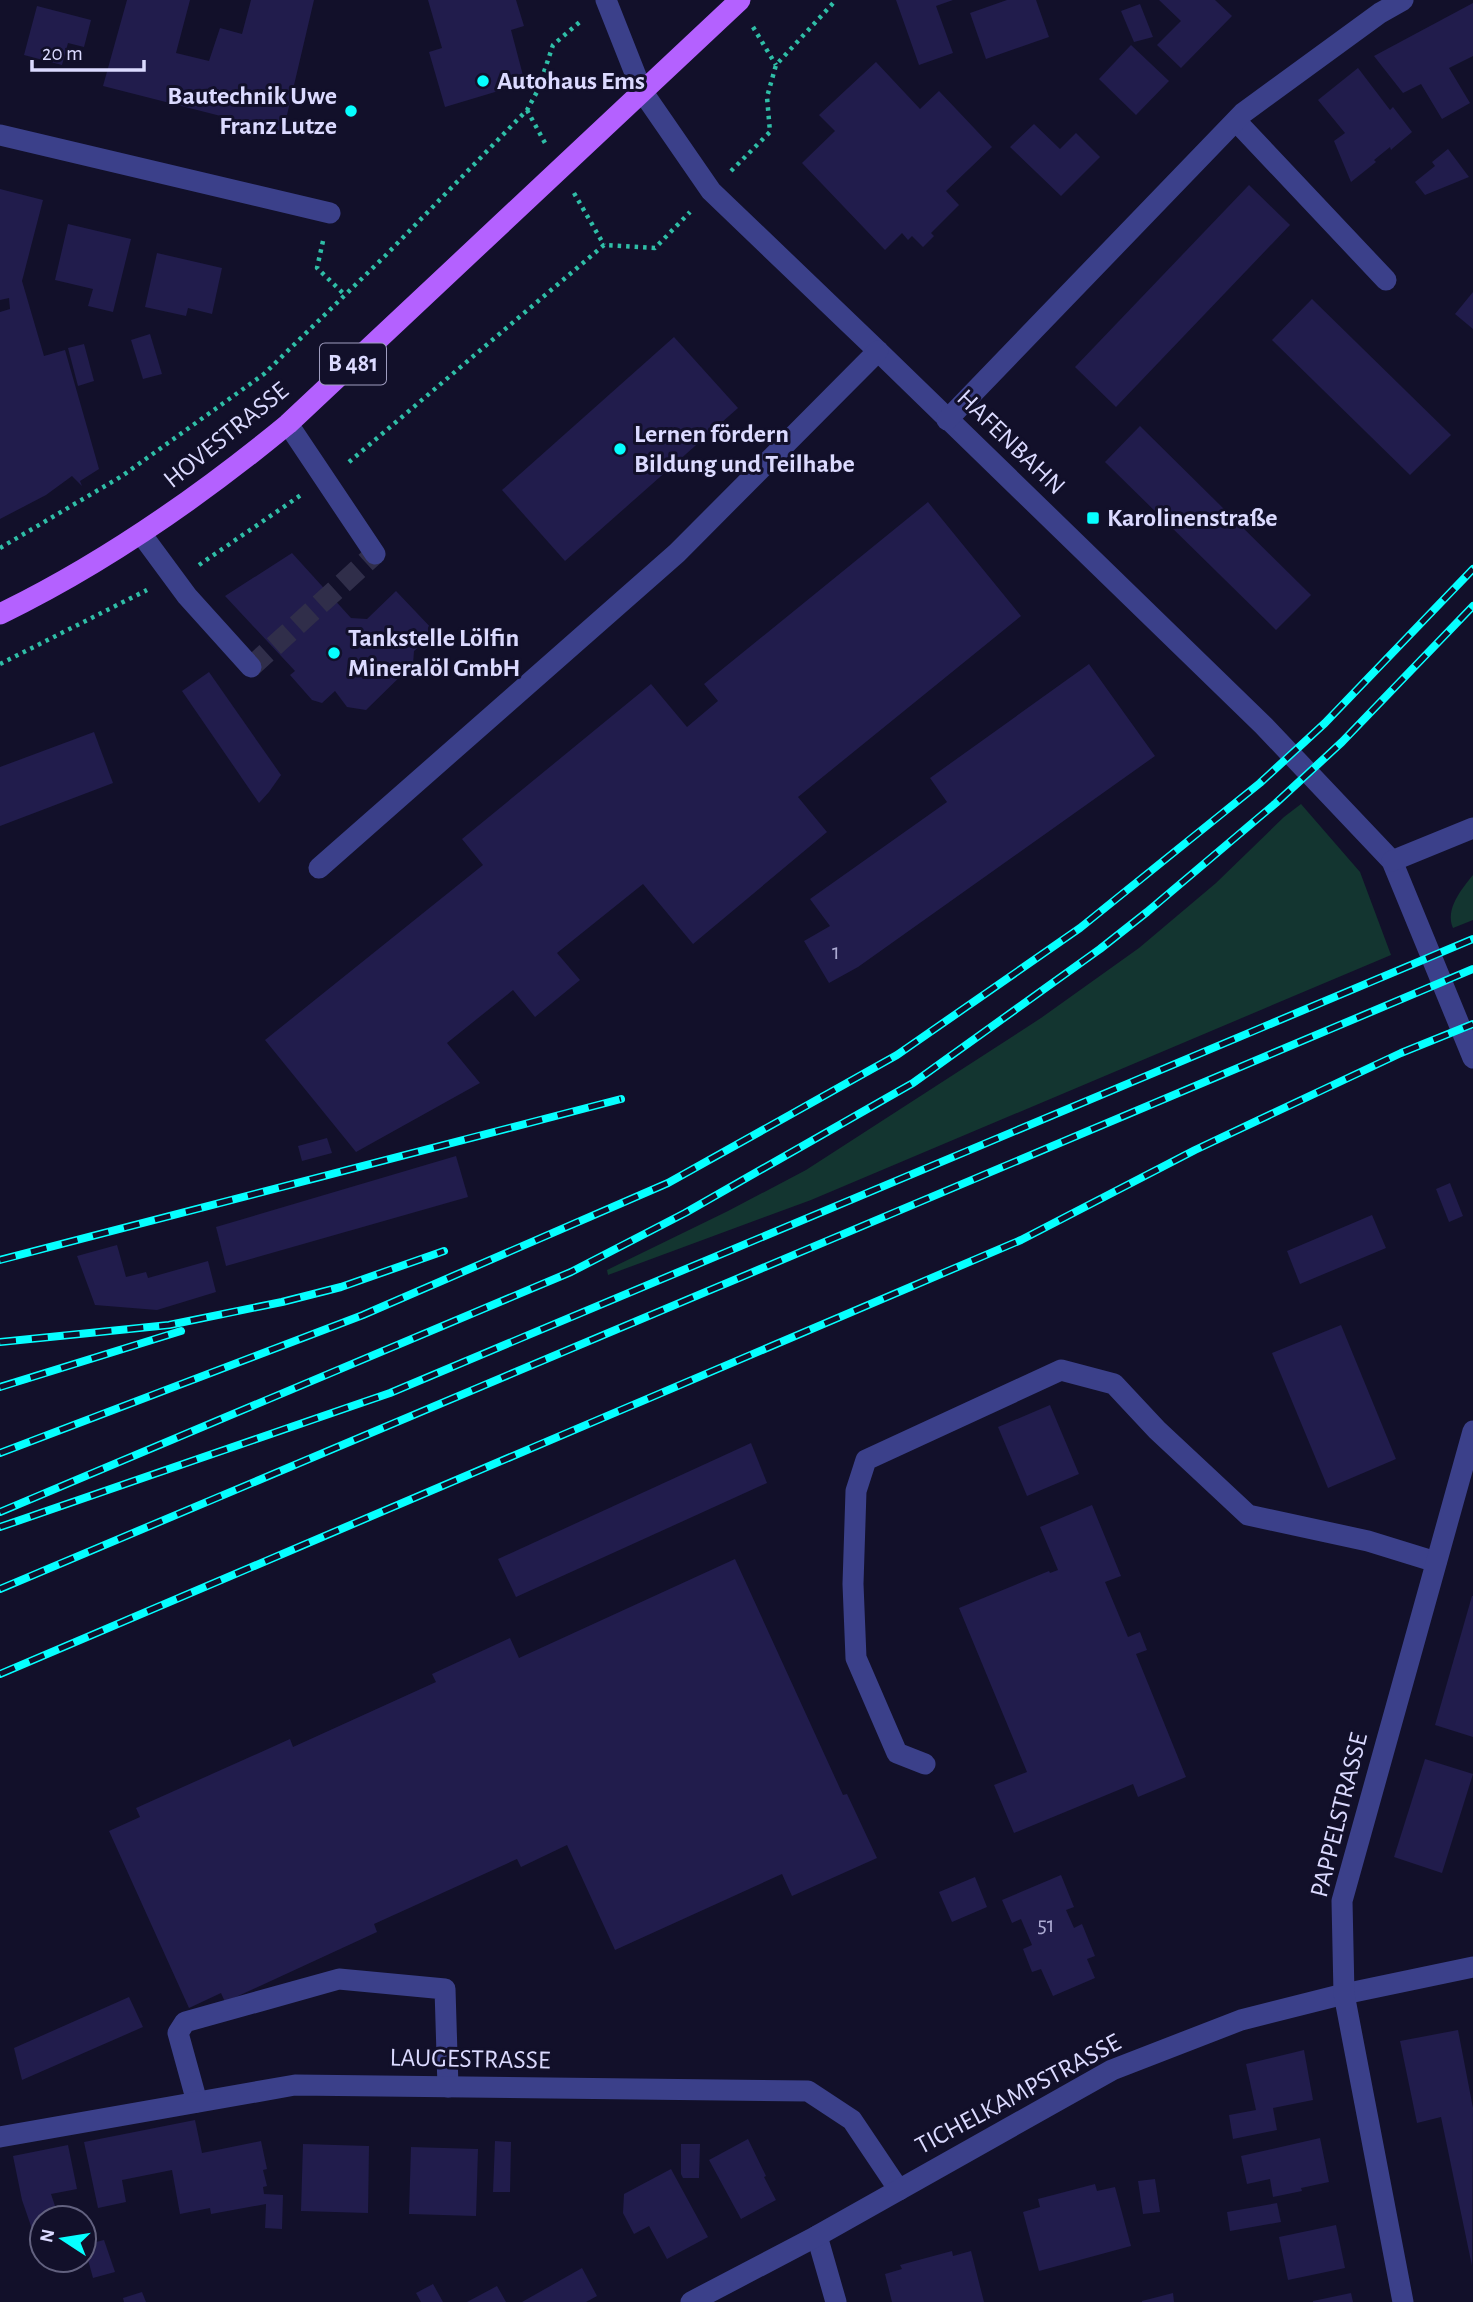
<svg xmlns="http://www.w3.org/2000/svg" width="1473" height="2302" font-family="'Alegreya Sans',sans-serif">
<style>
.green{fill:#133530}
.building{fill:#211c4c}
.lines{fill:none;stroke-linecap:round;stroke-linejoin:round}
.minor-tunnel{stroke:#302e4a;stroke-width:21;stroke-dasharray:21 10;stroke-linecap:butt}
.path{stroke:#2fbea7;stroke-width:4.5;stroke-dasharray:3.5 5;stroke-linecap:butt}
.minor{stroke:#3b408a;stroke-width:21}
.major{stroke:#b461ff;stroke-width:21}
.rail-casing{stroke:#06ffff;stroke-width:8}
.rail{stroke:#12102a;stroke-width:5;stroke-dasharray:16;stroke-linecap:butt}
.poi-dot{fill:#06ffff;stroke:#12102a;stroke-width:2.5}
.labels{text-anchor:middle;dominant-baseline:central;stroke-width:6;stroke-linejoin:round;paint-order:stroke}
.number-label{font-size:23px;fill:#acaad2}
.shield{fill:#12102a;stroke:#9f9dbf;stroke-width:2}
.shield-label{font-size:24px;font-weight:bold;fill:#dbdaff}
.poi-label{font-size:26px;font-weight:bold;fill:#dbdaff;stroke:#12102a;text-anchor:start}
.street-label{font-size:26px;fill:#dbdaff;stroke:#12102a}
</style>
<rect width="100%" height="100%" fill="#12102a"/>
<g class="green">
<path d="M1301 804 1360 872 1391 955 811 1200 608 1275 607 1270 728 1211 806 1170 1041 1018 1139 948 1216 883 1284 817Z"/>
<path d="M1473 875V920L1453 928C1445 909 1461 890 1473 875Z"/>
</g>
<g class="building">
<path d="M127 0H190L176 53 209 61 220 28 242 34 251 0H314L283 132 103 86Z"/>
<path d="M428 0H516L524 26 511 30 525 83 445 107 429 52 442 48Z"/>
<path d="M896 0H953L936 6 953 53 919 65Z"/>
<path d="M1007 0H1036L1049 37 986 59 970 13Z"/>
<path d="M1159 0H1215L1232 16 1181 68 1157 45 1181 21Z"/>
<path d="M1473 3V56L1449 68 1470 103 1442 119 1421 84 1403 93 1374 56Z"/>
<path d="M1140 4 1153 37 1134 42 1121 11Z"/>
<path d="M37 6 91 20 84 47 68 43 62 65 24 55Z"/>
<path d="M1131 45 1169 81 1136 115 1099 79Z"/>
<path d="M876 62 920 109 939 91 992 147 946 191 959 205 931 233 934 236 923 247 912 236 908 240 902 233 885 250 802 163 835 131 819 115Z"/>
<path d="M1358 68 1390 110 1393 107 1412 132 1393 148 1391 150 1390 147 1374 160 1376 162 1351 182 1334 141 1345 133 1318 100Z"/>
<path d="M1034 124 1060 149 1076 133 1100 157 1061 196 1010 147Z"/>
<path d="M1448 149 1469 177 1425 195 1415 182 1435 166 1432 162Z"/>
<path d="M1249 185 1290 225 1116 407 1075 367Z"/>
<path d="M0 189 43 200 22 281 44 356 65 350 99 469 80 481 82 486 72 476 46 495 0 519V312L10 309 9 298 0 300Z"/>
<path d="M68 224 131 239 113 312 88 306 93 289 55 280Z"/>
<path d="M157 253 222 268 212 314 188 308 186 316 145 307Z"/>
<path d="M1473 292V329L1455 314Z"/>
<path d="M1312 299 1451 435 1410 475 1272 340Z"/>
<path d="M150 334 162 374 143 379 131 340Z"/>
<path d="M674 337 738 408 565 561 502 490Z"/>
<path d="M84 344 94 381 78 386 68 348Z"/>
<path d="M1140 426 1311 595 1276 630 1105 462Z"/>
<path d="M928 502 1021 616 798 797 827 832 693 944 643 884 557 953 580 980 535 1017 513 990 447 1043 480 1083 356 1152 265 1040 483 865 462 839 651 684 687 727 718 701 704 684Z"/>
<path d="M292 553 351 618 367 619 396 591 435 632 414 651 413 664 366 710 347 707 335 691 322 703 312 700 290 675 295 671 225 596Z"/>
<path d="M1089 664 1155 756 858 967 829 983 804 941 830 926 810 899 947 802 930 778Z"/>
<path d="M209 672 281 775 269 792 259 803 182 691Z"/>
<path d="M94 732 113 783 0 826V767Z"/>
<path d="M327 1138 332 1153 302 1161 298 1146Z"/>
<path d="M456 1156 468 1197 226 1266 216 1227Z"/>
<path d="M1450 1183 1463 1216 1449 1222 1436 1189Z"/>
<path d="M1372 1215 1386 1248 1300 1284 1287 1251Z"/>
<path d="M117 1245 126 1277 146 1272 148 1278 208 1261 216 1292 157 1310 95 1305 77 1256Z"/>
<path d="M1341 1325 1396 1459 1328 1488 1272 1353Z"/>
<path d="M1050 1405 1079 1474 1027 1496 998 1427Z"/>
<path d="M751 1443 767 1483 516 1597 498 1559Z"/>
<path d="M1092 1505 1121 1576 1105 1582 1128 1637 1140 1632 1147 1650 1136 1654 1186 1777 1138 1797 1133 1784 1014 1833 994 1785 1027 1772 959 1608 1049 1571 1050 1573 1058 1570 1040 1527Z"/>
<path d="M735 1559 843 1795 847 1794 877 1858 792 1896 782 1874 615 1950 567 1845 521 1867 517 1859 374 1924 377 1932 225 2002 221 1993 189 2008 109 1831 140 1817 136 1808 290 1739 293 1747 436 1682 432 1674 510 1638 519 1658Z"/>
<path d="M1472 1596H1473V1737L1435 1725Z"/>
<path d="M1425 1759 1473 1774 1442 1873 1394 1857Z"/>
<path d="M1061 1875 1074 1907 1066 1910 1074 1928 1082 1924 1095 1956 1087 1959 1095 1978 1053 1996 1041 1969 1032 1972 1023 1949 1032 1945 1021 1919 1012 1923 1002 1900Z"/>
<path d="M975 1877 987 1907 952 1922 939 1892Z"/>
<path d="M129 1997 143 2027 22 2080 14 2048Z"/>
<path d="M1458 2030 1473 2108 1472 2266 1441 2117 1417 2123 1400 2041Z"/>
<path d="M1304 2050 1313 2100 1273 2108 1277 2130 1233 2139 1229 2115 1256 2110 1246 2064Z"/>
<path d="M195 2120 202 2153 261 2141 267 2169 263 2170 267 2186 263 2187 264 2194 283 2195 282 2229 265 2228 266 2204 211 2214 210 2208 180 2214 172 2170 122 2180 126 2202 98 2208 84 2142Z"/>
<path d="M1320 2138 1329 2182 1301 2188 1302 2191 1273 2197 1270 2179 1247 2184 1241 2156Z"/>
<path d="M748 2139 766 2176 764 2177 776 2200 741 2219 709 2160Z"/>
<path d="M495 2141 511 2142 510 2192H493Z"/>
<path d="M303 2144 369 2146 368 2213 301 2211Z"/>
<path d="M681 2144H700L699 2178H683L681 2174Z"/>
<path d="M68 2145 77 2189 51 2194 59 2218H42V2226L32 2229 22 2200 13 2156Z"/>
<path d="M411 2147 478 2149 476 2216 409 2214Z"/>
<path d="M671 2169 708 2237 667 2259 649 2226 634 2234 623 2213 624 2194Z"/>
<path d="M1155 2179 1160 2212 1143 2214 1138 2181Z"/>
<path d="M1095 2184 1097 2191 1115 2187 1131 2246 1039 2271 1023 2212 1040 2207 1038 2199Z"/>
<path d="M1277 2203 1281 2222 1230 2231 1227 2212Z"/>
<path d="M1336 2225 1345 2268 1288 2280 1279 2237Z"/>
<path d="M104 2240 115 2272 93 2278 84 2245Z"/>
<path d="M952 2251 953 2256 971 2251 984 2302H892L885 2274 902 2269 900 2265Z"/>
<path d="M582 2268 597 2296 586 2302H522Z"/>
<path d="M433 2284 443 2302H421L416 2293Z"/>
<path d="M497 2286 506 2302H467Z"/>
<path d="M142 2292 146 2302H124L123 2298Z"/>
<path d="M1173 2293 1174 2302H1142V2301Z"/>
<path d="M1351 2293 1353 2302H1313V2301Z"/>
</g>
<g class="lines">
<path class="minor-tunnel" d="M251 667 375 554"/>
<g class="path">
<path d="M753 27 776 65"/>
<path d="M527 110 545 143"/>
<path d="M731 171 770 132 767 97 776 65 836 0"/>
<path d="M574 193 604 245"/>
<path d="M323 241 317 268 345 295"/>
<path d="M349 462 604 245 655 248 690 212"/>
<path d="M0 548 122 476 264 374 385 256 527 110 538 90 553 45 582 20"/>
<path d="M199 565 301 495"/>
<path d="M0 664 147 590"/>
</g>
<g class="minor">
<path d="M606 0 642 91 711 191 878 351 1264 726 1392 861 1473 1058"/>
<path d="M1236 121 1386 280"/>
<path d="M0 135 330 213"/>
<path d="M947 420 1243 113 1380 13 1403 0"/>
<path d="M288 424 375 554"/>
<path d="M142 535 187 596 251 667"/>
<path d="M1392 861 1473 828"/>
<path d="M319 868 677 553 878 351"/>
<path d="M925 1764 897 1753 856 1658 853 1584 856 1491 866 1460 1061 1370 1114 1384 1157 1430 1248 1515 1368 1541 1436 1562"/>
<path d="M197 2102 178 2033 185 2022 339 1979 445 1989 448 2087"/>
<path d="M0 2137 295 2085 808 2091 852 2120 899 2190"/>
<path d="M817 2236 836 2302"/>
<path d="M691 2302 817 2236 1112 2070 1241 2020 1344 1994 1473 1967"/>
<path d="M1403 2302 1344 1994 1342 1901 1473 1431"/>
</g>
<path class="major" d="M0 614C105 563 198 498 288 424L740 0"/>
<g class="rail-casing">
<g id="rail">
<path d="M0 1260 621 1099"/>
<path d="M0 1342 169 1325 282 1302 341 1287 444 1251"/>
<path d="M0 1387 181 1331"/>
<path d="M0 1453 363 1315 668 1183 897 1055 1080 928 1260 783 1325 723 1473 569"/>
<path d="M0 1512 571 1272 685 1213 913 1083 1100 949 1147 912 1276 803 1342 742 1473 606"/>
<path d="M0 1527 390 1393 1473 939"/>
<path d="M0 1589 1473 969"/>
<path d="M0 1674 1021 1240 1195 1150 1401 1053 1473 1024"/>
</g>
</g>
<use href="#rail" class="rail"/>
</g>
<g class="poi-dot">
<circle cx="483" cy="81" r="7"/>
<circle cx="351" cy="111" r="7"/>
<circle cx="620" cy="449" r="7"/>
<rect x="1086" y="511" width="14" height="14" rx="3.5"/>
<circle cx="334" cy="653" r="7"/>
</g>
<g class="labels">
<g class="number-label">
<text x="836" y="952">1</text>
<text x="1046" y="1925">51</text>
</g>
<rect class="shield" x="320" y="343.5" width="66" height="41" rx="5"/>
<g class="shield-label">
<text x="353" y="364">B 481</text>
</g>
<g class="poi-label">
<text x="497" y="81">Autohaus Ems</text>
<text x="337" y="96" text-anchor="end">Bautechnik Uwe<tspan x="337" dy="30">Franz Lutze</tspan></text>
<text x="634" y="434">Lernen fördern<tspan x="634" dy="30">Bildung und Teilhabe</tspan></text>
<text x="1107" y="518">Karolinenstraße</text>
<text x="348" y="638">Tankstelle Lölfin<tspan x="348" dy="30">Mineralöl GmbH</tspan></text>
</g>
<g class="street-label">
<text transform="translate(226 435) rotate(-39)">HOVESTRASSE</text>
<text transform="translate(1011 442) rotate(44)">HAFENBAHN</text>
<text transform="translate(1339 1815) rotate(-76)">PAPPELSTRASSE</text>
<text transform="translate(470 2059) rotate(1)">LAUGESTRASSE</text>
<text transform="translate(1018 2094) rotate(-28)">TICHELKAMPSTRASSE</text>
</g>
</g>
<g transform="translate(63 2239) rotate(282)"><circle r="33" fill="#12102a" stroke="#62617f" stroke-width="2"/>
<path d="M0-5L12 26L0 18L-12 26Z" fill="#06ffff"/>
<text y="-10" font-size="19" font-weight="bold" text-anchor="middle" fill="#dbdaff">N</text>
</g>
<path d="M32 60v10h112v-10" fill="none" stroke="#dbdaff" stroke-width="3.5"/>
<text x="42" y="60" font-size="21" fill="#dbdaff" stroke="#12102a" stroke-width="5" paint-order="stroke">20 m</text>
</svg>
